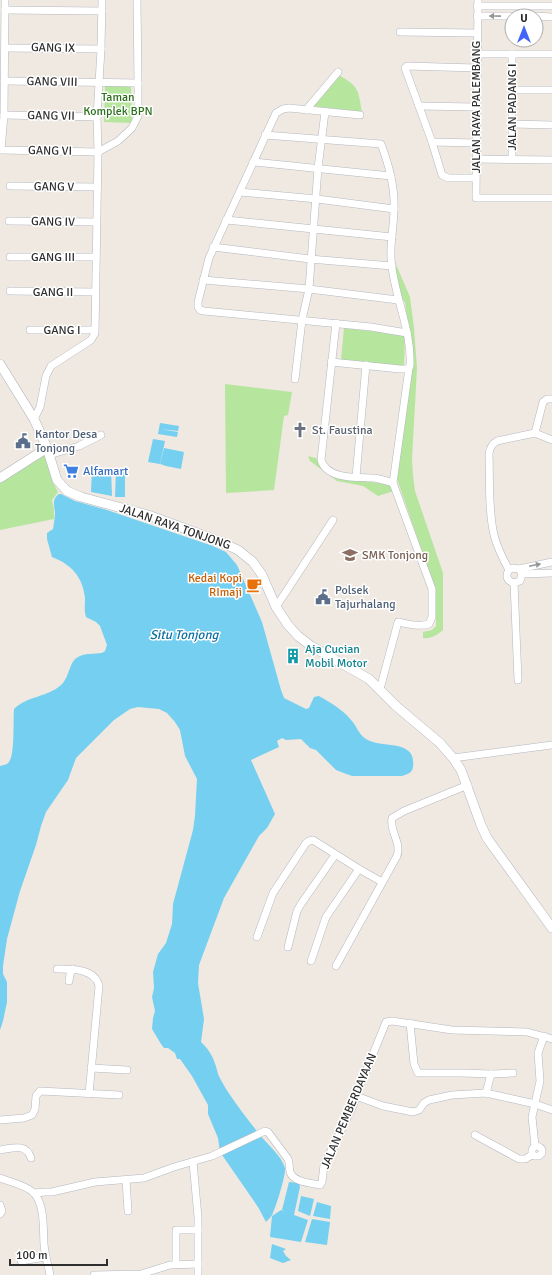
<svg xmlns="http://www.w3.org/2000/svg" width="552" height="1275" font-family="Signika,sans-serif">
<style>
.green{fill:#b6e59e}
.water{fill:#75cff0}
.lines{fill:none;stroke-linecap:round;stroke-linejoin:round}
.street-casing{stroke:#b4b7c1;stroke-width:8}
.secondary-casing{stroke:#b4b7c1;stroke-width:10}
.street{stroke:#fff;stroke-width:7}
.secondary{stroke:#fff;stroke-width:9}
.oneway{fill:#969696}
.labels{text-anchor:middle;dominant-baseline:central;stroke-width:3;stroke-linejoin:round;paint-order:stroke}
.street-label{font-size:12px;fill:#2e2e2e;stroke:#fff}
.park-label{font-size:12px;fill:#2c6e1b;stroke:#fff}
.worship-label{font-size:12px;fill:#5b616d;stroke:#fff;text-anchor:start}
.service-label{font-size:12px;fill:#4e5e75;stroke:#fff;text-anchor:start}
.shop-label{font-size:12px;fill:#366cbe;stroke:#fff;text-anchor:start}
.education-label{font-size:12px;fill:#785e54;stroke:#fff;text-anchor:start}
.food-label{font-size:12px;fill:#c56008;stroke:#fff;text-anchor:end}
.culture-label{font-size:12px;fill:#0d838f;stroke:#fff;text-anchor:start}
.water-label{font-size:13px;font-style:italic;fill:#0d6fa3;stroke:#fff}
</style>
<rect width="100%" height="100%" fill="#efe9e1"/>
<g class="green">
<path d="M339 75C359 87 358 89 362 112L312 106Z"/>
<path d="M105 86H131L132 123 104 122Z"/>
<path d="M395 262 410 297 414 328 417 368 412 459 413 475 415 491 443 573V630C437 635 431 639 423 638V632L432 630 436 626V592L397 479 405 409 409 336 405 302 399 296 394 265Z"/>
<path d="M344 328 405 335 404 366 341 360Z"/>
<path d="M225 384 292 392 288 415 284 416 274 490 226 493Z"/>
<path d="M44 454 53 482 58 492 52 500 54 510V519L0 530V481Z"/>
<path d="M308 456 319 459 325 470 366 481 390 485 394 491 378 496 363 486 337 481 310 461Z"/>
</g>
<g class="water">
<path d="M160 423 179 426 178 431 160 429 178 432 177 437 158 434Z"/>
<path d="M153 439 165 441 160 464 148 462Z"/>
<path d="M164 448 184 452 181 469 166 466 168 454 166 466 160 464Z"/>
<path d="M111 469 112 496 91 492 92 470Z"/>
<path d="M116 470H125V497H115Z"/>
<path d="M59 494H61L75 501 107 510 154 526 213 546 226 552 237 565 262 622 281 690 284 698 306 709 309 708 314 697 319 696C331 703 342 709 351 720 357 726 358 734 366 739 381 749 417 738 413 767 412 773 408 774 402 776H352L341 772 336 770 316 750 310 748 301 739 286 740 282 738 277 741 279 747 251 760 275 814 267 828 259 836 224 898 199 965 198 983 204 1019 201 1042C211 1051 215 1061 218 1074 220 1079 225 1087 228 1092 238 1107 249 1121 259 1134 267 1144 281 1155 285 1168 286 1175 276 1207 272 1215 271 1217 268 1220 266 1222L258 1207 220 1152 218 1138 208 1114V1105L192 1076 180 1059H177L175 1053 168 1048H164L161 1044 152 1029 153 1018 155 1011 152 997 154 988 153 972 158 954 166 943 172 924 173 904 193 830 195 816 197 779 185 756 180 730 175 722 167 713 159 709 138 707 130 709 114 720 76 758 68 780 46 812 41 826 36 845 20 891 7 939 3 966V974L7 982V1002L3 1021 0 1030V766C3 765 7 765 9 762 15 755 13 720 14 709 27 696 48 697 61 685 70 677 69 661 78 657 85 653 94 654 102 653L105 651 107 645 100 626 96 622 86 617C84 611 85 604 85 598 83 577 71 564 52 557L47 539V533L53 529C54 523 55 517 55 512 54 505 52 499 59 494Z"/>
<path d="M289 1182 299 1183 300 1187 294 1215 308 1220 301 1242 270 1237 272 1216 281 1210 286 1212 282 1210Z"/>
<path d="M301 1196 314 1199 310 1216 298 1211Z"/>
<path d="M317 1202 331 1206 330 1219 313 1216Z"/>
<path d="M312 1219 330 1222 327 1245 305 1242Z"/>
<path d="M272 1244 286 1249 283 1251 286 1256 291 1260 283 1263 270 1258Z"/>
</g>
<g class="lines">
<g class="street-casing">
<g id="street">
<path d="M5 0 4 115 1 150 98 152 118 141 132 128 138 116V83"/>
<path d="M478 0 476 198H552"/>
<path d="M477 6H552"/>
<path d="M5 10 102 11"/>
<path d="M477 16H512"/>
<path d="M536 16 552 17"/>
<path d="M400 32 476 33"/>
<path d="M5 48 101 49"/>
<path d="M476 54H552"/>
<path d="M5 81 138 83 137 0"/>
<path d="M512 90H552"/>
<path d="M419 106 476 107"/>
<path d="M306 110 338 72"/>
<path d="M4 115 97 117"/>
<path d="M360 115 289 108 283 109 276 113 209 258 198 302V307L200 310 204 311 371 327 407 333"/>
<path d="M512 124 552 125"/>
<path d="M265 135 381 144C389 165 395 186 394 209 394 225 390 242 391 258 393 294 412 329 410 366L407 369H400L331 362"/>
<path d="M432 142 476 143"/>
<path d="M476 159 552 160"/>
<path d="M512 160V54"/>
<path d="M253 162 391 176"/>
<path d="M475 178H448L442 175 432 142 405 68 407 66 476 68"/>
<path d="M10 186 97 187"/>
<path d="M240 192 317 199 394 209"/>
<path d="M226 220 392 237"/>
<path d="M9 221 96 222"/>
<path d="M213 247 310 259 392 266"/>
<path d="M10 257H96"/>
<path d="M203 280 309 289 398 300"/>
<path d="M10 291 95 292"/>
<path d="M336 323 321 460C327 480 358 477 374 478 381 479 387 481 393 483L432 589V617L429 624C418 627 408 624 398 622L380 689"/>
<path d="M30 330H94"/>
<path d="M295 379 302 320 309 289 318 168 325 112"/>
<path d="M34 419 40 407 46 376 51 366 91 340 95 333 98 152 97 117 101 49 102 0"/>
<path d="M535 433 543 402 547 399H552"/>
<path d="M49 455 79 446 101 435"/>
<path d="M356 477 366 365"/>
<path d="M393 483 409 368"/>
<path d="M519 569 552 562"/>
<path d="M509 570 512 568 519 569 522 574 520 581 514 583C507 581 505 576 509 570 503 559 497 547 494 535 488 509 490 480 489 454 490 447 492 444 497 441L535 433 552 440"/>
<path d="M522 574 552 573"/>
<path d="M514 583 518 680"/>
<path d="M276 607 333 520"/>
<path d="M453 758 552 745"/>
<path d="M257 937 273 893 306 843 309 841 313 840 359 869 382 882"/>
<path d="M288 947 297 911 301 904 335 855"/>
<path d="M311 961 326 917 359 869"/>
<path d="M336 966 397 856C402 843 389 831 392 818L404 811 468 785"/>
<path d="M57 969C71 969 95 968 99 986L89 1094"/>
<path d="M69 981 70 974 73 969"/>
<path d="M410 1023 414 1064 418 1073H462L491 1074 513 1073"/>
<path d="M91 1068 127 1070"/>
<path d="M486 1093 491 1074"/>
<path d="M356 1096 383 1106 413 1112 419 1110 424 1103 429 1100 452 1095 486 1093 535 1104 552 1110"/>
<path d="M0 1120 24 1118 32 1115 35 1109 36 1096 40 1091 119 1095"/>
<path d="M475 1135 519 1159H525L532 1155"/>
<path d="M535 1146C539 1146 543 1148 542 1153L539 1156H534C531 1153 531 1149 535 1146L532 1117 540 1081 538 1053 544 1036"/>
<path d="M0 1150C13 1148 26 1143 31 1158"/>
<path d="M193 1162 198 1217V1275"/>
<path d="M0 1178C10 1182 26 1185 34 1193 45 1205 43 1230 44 1244 45 1255 48 1265 50 1275"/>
<path d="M126 1180 128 1211"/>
<path d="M34 1193 46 1192H52L95 1182 144 1178 174 1167 212 1156 265 1131 268 1132 288 1159C290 1164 289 1168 290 1172 293 1182 311 1183 320 1185L322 1182 324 1165 353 1106 356 1096 386 1022 392 1021 452 1030 527 1032 552 1039"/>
<path d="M0 1205 2 1211 0 1214"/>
<path d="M21 1261 46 1257"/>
<path d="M176 1264V1230H198"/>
<path d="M94 1275 141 1274 170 1265 198 1264"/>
</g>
</g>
<g class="secondary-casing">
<g id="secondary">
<path d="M0 364 34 419 47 448 57 480 67 491 81 497 148 515 216 540 238 550 253 562 262 575 276 607 288 625 298 636 311 646 369 679 396 706 440 743 453 758 461 770 481 825 487 838 552 928"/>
<path d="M0 478 47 448"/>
</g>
</g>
<use href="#street" class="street"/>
<use href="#secondary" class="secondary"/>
</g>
<defs><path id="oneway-solid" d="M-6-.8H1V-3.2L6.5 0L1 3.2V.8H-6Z"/></defs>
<g class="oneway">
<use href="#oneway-solid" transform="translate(495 16) rotate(-179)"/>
<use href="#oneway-solid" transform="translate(535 565) rotate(-12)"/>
</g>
<defs>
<g id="church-bare" transform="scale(1.2)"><path d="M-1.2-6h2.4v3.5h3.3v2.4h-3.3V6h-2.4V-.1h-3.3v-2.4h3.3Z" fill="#6b7280" stroke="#fff" stroke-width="2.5" paint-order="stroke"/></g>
<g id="civic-bare" transform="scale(1.2)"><path d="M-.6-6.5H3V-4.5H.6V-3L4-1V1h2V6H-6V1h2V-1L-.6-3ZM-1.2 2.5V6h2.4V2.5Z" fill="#5c6f8a" stroke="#fff" stroke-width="2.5" paint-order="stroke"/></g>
<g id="supermarket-bare" transform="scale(1.2)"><path d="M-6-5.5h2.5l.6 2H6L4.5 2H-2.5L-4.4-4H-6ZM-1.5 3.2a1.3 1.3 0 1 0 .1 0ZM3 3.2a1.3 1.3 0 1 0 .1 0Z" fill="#3f7fe0" stroke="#fff" stroke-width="2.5" paint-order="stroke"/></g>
<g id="school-bare" transform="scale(1.2)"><path d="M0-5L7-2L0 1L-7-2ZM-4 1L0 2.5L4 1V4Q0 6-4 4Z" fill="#8d6e63" stroke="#fff" stroke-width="2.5" paint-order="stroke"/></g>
<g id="cafe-bare" transform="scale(1.2)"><path d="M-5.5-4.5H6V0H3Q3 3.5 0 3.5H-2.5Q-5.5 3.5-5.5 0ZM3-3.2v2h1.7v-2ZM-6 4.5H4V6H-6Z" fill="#e8710a" stroke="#fff" stroke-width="2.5" paint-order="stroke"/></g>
<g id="building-bare" transform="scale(1.2)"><path d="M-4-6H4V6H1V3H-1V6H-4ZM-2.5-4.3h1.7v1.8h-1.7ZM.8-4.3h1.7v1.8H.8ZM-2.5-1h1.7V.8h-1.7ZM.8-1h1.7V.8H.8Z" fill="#0f9aa8" stroke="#fff" stroke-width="2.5" paint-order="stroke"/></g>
</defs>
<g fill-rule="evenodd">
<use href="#church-bare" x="300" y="430"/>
<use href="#civic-bare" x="23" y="441"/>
<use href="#supermarket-bare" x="71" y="471"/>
<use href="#school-bare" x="350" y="555"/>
<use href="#cafe-bare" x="254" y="585"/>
<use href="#civic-bare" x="323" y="597"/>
<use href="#building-bare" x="293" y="656"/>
</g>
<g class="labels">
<g class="street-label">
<text transform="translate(53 48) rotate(1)">GANG IX</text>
<text transform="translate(52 82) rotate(1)">GANG VIII</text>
<text transform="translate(476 107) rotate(-90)">JALAN RAYA PALEMBANG</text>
<text transform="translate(512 107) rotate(-90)">JALAN PADANG I</text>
<text transform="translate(51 116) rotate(1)">GANG VII</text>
<text transform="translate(50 151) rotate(1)">GANG VI</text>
<text transform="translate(54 187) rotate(1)">GANG V</text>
<text transform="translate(53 222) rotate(1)">GANG IV</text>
<text x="53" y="257">GANG III</text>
<text x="53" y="292">GANG II</text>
<text x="62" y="330">GANG I</text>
<text transform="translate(175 527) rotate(19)">JALAN RAYA TONJONG</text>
<text transform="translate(349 1111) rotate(-67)">JALAN PEMBERDAYAAN</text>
</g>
<g class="park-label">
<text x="118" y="97">Taman<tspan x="118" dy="14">Komplek BPN</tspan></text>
</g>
<g class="worship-label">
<text x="312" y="430">St. Faustina</text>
</g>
<g class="service-label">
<text x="35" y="434">Kantor Desa<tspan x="35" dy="14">Tonjong</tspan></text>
<text x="335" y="590">Polsek<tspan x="335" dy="14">Tajurhalang</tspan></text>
</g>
<g class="shop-label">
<text x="83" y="471">Alfamart</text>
</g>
<g class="education-label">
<text x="362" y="555">SMK Tonjong</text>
</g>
<g class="food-label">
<text x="242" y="578">Kedai Kopi<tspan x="242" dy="14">RImaji</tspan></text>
</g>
<g class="culture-label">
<text x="305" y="649">Aja Cucian<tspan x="305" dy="14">Mobil Motor</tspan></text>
</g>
<g class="water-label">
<text x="184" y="635">Situ Tonjong</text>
</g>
</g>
<g transform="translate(524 28)"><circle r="19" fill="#ffffff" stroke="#ababab"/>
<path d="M0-3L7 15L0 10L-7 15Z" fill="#4264fb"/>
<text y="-6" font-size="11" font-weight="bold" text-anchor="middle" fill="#2e2e2e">U</text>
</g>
<path d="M10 1259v6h97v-6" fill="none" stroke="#2e2e2e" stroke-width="2"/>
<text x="16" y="1259" font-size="12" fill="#2e2e2e" stroke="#ffffff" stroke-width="3" paint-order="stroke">100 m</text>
</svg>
